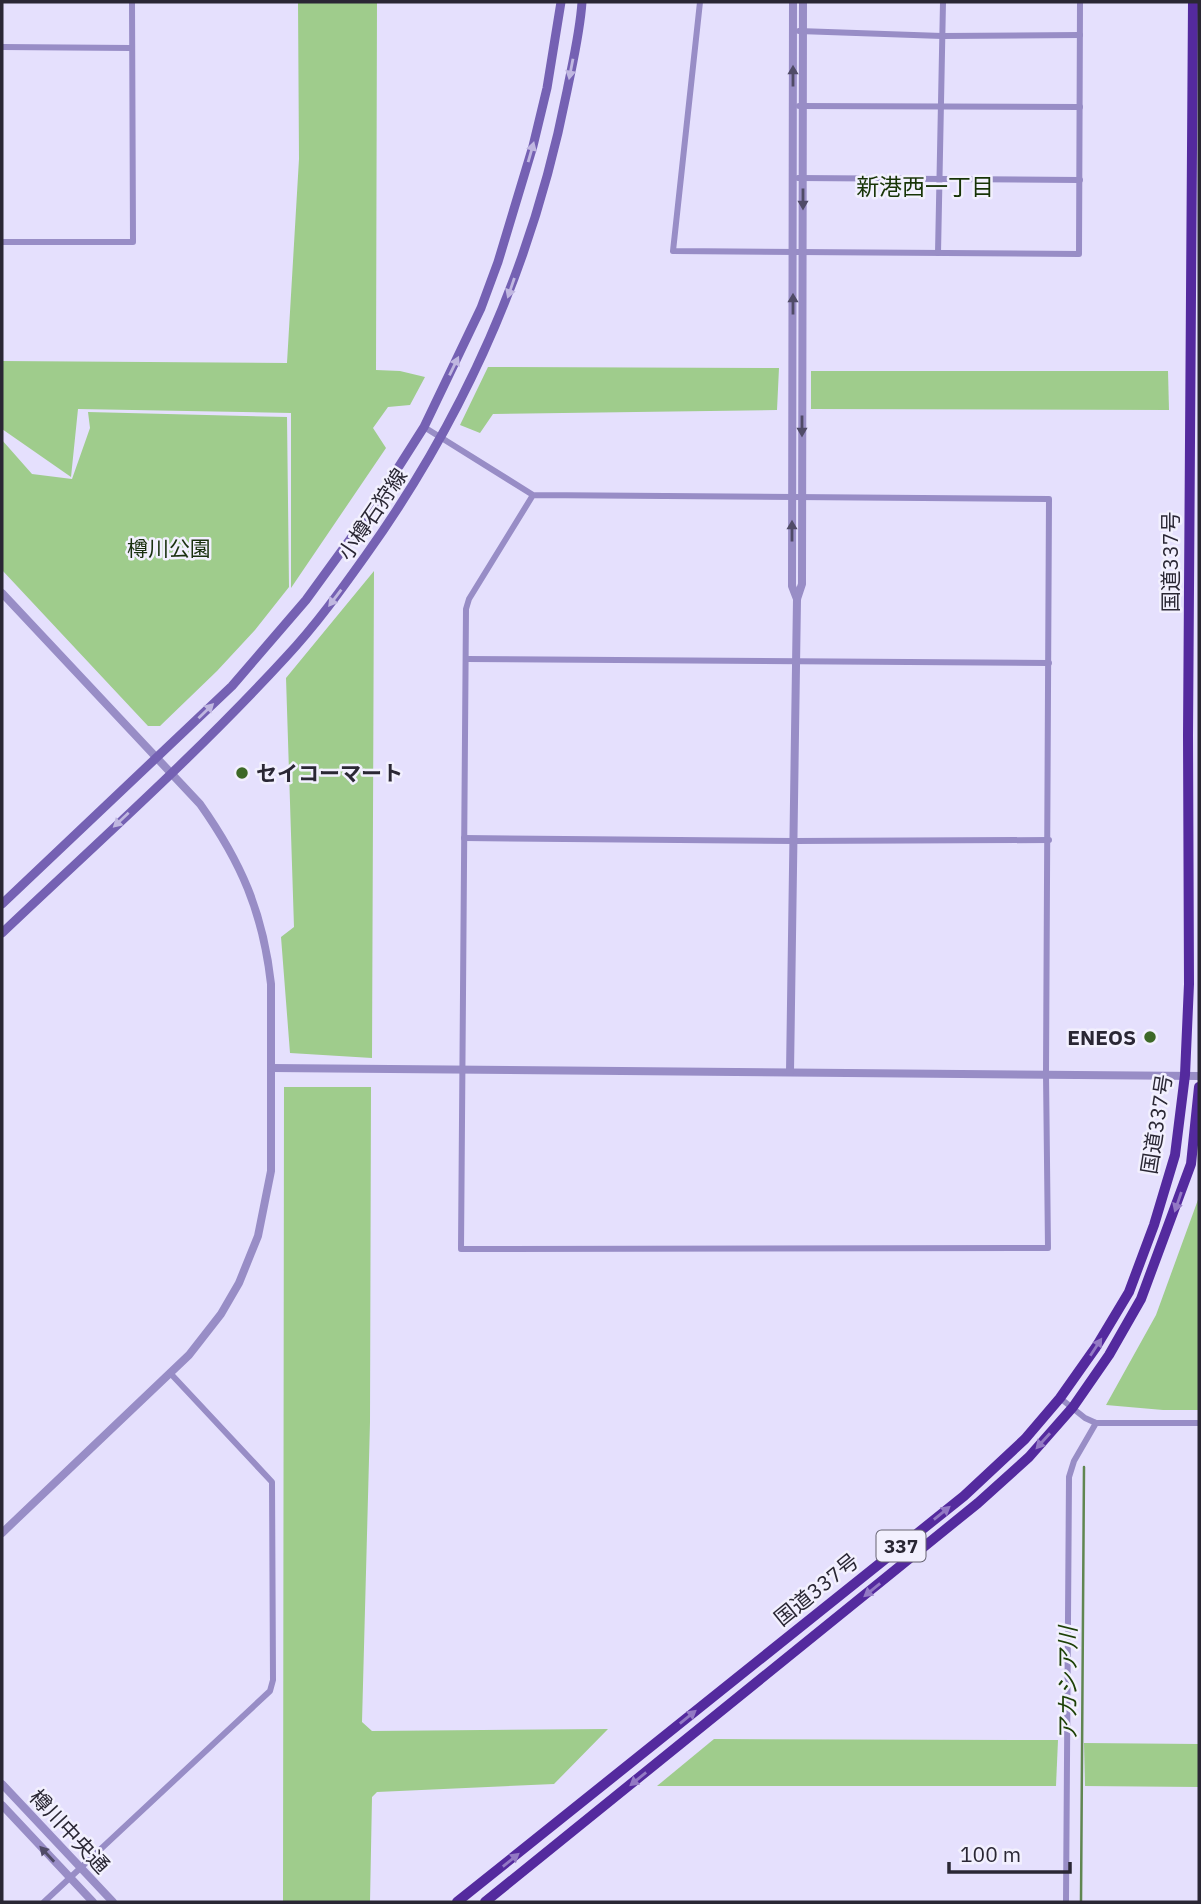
<svg xmlns="http://www.w3.org/2000/svg" width="1201" height="1904" font-family="'IBM Plex Sans','Noto Sans JP',sans-serif">
<style>
.green{fill:#9fcc8c}
.lines{fill:none;stroke-linecap:round;stroke-linejoin:round}
.stream{stroke:#608651;stroke-width:2.5}
.minor{stroke:#988dc6;stroke-width:6}
.tertiary{stroke:#988dc6;stroke-width:8}
.secondary{stroke:#7561b3;stroke-width:9}
.trunk{stroke:#542a9e;stroke-width:10}
.oneway{fill:#c0b7e0}
.oneway2{fill:#504b67}
.oneway3{fill:#9379c4}
.poi-dot{fill:#3d6927;stroke:#f2f0fe;stroke-width:2.5}
.labels{text-anchor:middle;dominant-baseline:central;stroke-width:5;stroke-linejoin:round;paint-order:stroke}
.shield{fill:#f2f0fe;stroke:#666371;stroke-width:2}
.shield-label{font-size:19px;font-weight:bold;fill:#2a2734}
.street-label{font-size:21px;fill:#2a2734;stroke:#f2f0fe}
.park-label{font-size:21px;fill:#1a310f;stroke:#f2f0fe}
.poi-label{font-size:21px;font-weight:bold;fill:#2a2734;stroke:#f2f0fe;text-anchor:start}
.neighbourhood-label{font-size:23px;fill:#173406;stroke:#f2f0fe}
.water-label{font-size:23px;font-style:italic;fill:#1d4107;stroke:#f2f0fe}
</style>
<rect width="100%" height="100%" fill="#e5e0fd"/>
<g class="green">
<path d="M298 2H377L376 370 400 371 425 377 410 405 388 407 373 428 386 448 291 588V413L78 409 71 477 2 429V361L287 363 299 159Z"/>
<path d="M488 367 779 368 777 410 493 414 480 433 460 425Z"/>
<path d="M811 371H1168L1169 410 811 409Z"/>
<path d="M88 412 287 417 289 587 255 630 217 671 160 726H148L2 570V440L32 474 72 479 90 428Z"/>
<path d="M374 571 372 1058 290 1053 281 937 294 927 286 678Z"/>
<path d="M284 1087H371L370 1422 362 1722 372 1731 608 1729 554 1784 377 1792 372 1797 370 1902H283Z"/>
<path d="M1199 1197V1410H1163L1106 1405 1156 1315Z"/>
<path d="M714 1739 1058 1740 1056 1786H657Z"/>
<path d="M1084 1743 1199 1744V1787L1085 1786Z"/>
</g>
<g class="lines">
<path class="stream" d="M1081 1902 1084 1467"/>
<g class="minor">
<path d="M700 2 673 251 1079 254 1080 2"/>
<path d="M799 31 942 36 1080 35"/>
<path d="M2 47 131 48"/>
<path d="M799 106 1080 107"/>
<path d="M798 178 1080 180"/>
<path d="M2 242H133L132 2"/>
<path d="M938 253 943 2"/>
<path d="M424 427 533 495 1049 499 1046 1074 1048 1248 461 1249 466 609 469 599 533 495"/>
<path d="M466 659 1049 663"/>
<path d="M464 838 794 841 1049 840"/>
<path d="M1060 1398 1085 1418 1096 1423H1199"/>
<path d="M44 1902 270 1691 273 1680 272 1482 171 1374"/>
<path d="M1066 1902 1069 1477 1074 1461 1096 1423"/>
</g>
<g class="tertiary">
<path d="M793 2 792 586 797 599"/>
<path d="M2 593 200 804C241 862 263 912 271 984V1171L258 1236 239 1283 221 1314 189 1355 2 1533"/>
<path d="M271 1068 1199 1076"/>
<path d="M790 1072 797 599 802 584 803 2"/>
<path d="M2 1784 113 1902"/>
<path d="M2 1805 93 1902"/>
</g>
<g class="secondary">
<path d="M2 904 232 686 306 600 370 512 424 427 481 308 498 262 533 146 547 88 561 2"/>
<path d="M2 933C98 842 197 754 286 657 316 625 341 590 366 555 466 415 534 259 567 91 573 61 580 32 582 2"/>
</g>
<g class="trunk">
<path d="M457 1902 964 1496 1025 1439 1060 1398 1096 1347 1129 1292 1154 1225 1175 1155 1185 1075 1189 984 1188 735 1193 2"/>
<path d="M485 1902 978 1503 1029 1457 1073 1407 1109 1355 1141 1299 1191 1164 1199 1087"/>
</g>
</g>
<defs><path id="oneway-solid" d="M-6-.8H1V-3.2L6.5 0L1 3.2V.8H-6Z" transform="scale(1.75)"/></defs>
<g class="oneway">
<use href="#oneway-solid" transform="translate(571 69) rotate(101)"/>
<use href="#oneway-solid" transform="translate(531 152) rotate(-74)"/>
<use href="#oneway-solid" transform="translate(511 288) rotate(109)"/>
<use href="#oneway-solid" transform="translate(454 366) rotate(-64)"/>
<use href="#oneway-solid" transform="translate(335 598) rotate(127)"/>
<use href="#oneway-solid" transform="translate(206 711) rotate(-44)"/>
<use href="#oneway-solid" transform="translate(121 820) rotate(137)"/>
</g>
<g class="oneway2">
<use href="#oneway-solid" transform="translate(793 76) rotate(-90)"/>
<use href="#oneway-solid" transform="translate(803 199) rotate(90)"/>
<use href="#oneway-solid" transform="translate(793 304) rotate(-90)"/>
<use href="#oneway-solid" transform="translate(802 426) rotate(90)"/>
<use href="#oneway-solid" transform="translate(792 531) rotate(-90)"/>
<use href="#oneway-solid" transform="translate(47 1854) rotate(-133)"/>
</g>
<g class="oneway3">
<use href="#oneway-solid" transform="translate(1178 1202) rotate(109)"/>
<use href="#oneway-solid" transform="translate(1096 1347) rotate(-57)"/>
<use href="#oneway-solid" transform="translate(1043 1441) rotate(132)"/>
<use href="#oneway-solid" transform="translate(942 1513) rotate(-39)"/>
<use href="#oneway-solid" transform="translate(872 1590) rotate(141)"/>
<use href="#oneway-solid" transform="translate(688 1717) rotate(-39)"/>
<use href="#oneway-solid" transform="translate(638 1779) rotate(141)"/>
<use href="#oneway-solid" transform="translate(511 1860) rotate(-39)"/>
</g>
<g class="poi-dot">
<circle cx="242" cy="773" r="7"/>
<circle cx="1150" cy="1037" r="7"/>
</g>
<g class="labels">
<rect class="shield" x="876.5" y="1530.5" width="49" height="31" rx="5"/>
<g class="shield-label">
<text x="901" y="1546">337</text>
</g>
<g class="street-label">
<text transform="translate(372 514) rotate(-56)">小樽石狩線</text>
<text transform="translate(1170 562) rotate(-90)">国道337号</text>
<text transform="translate(1156 1124) rotate(-81)">国道337号</text>
<text transform="translate(816 1589) rotate(-39)">国道337号</text>
<text transform="translate(70 1831) rotate(47)">樽川中央通</text>
</g>
<g class="park-label">
<text x="169" y="548">樽川公園</text>
</g>
<g class="poi-label">
<text x="256" y="773">セイコーマート</text>
<text x="1136" y="1037" text-anchor="end">ENEOS</text>
</g>
<g class="neighbourhood-label">
<text x="925" y="186">新港西一丁目</text>
</g>
<g class="water-label">
<text transform="translate(1067 1684) rotate(-90)">アカシア川</text>
</g>
</g>
<rect width="1201" height="1904" fill="none" stroke="#2a2734" stroke-width="7"/>
<path d="M949 1862v10h121v-10" fill="none" stroke="#2a2734" stroke-width="3.5"/>
<text x="960" y="1862" font-size="21" fill="#2a2734" stroke="#f2f0fe" stroke-width="5" paint-order="stroke">100 m</text>
</svg>
